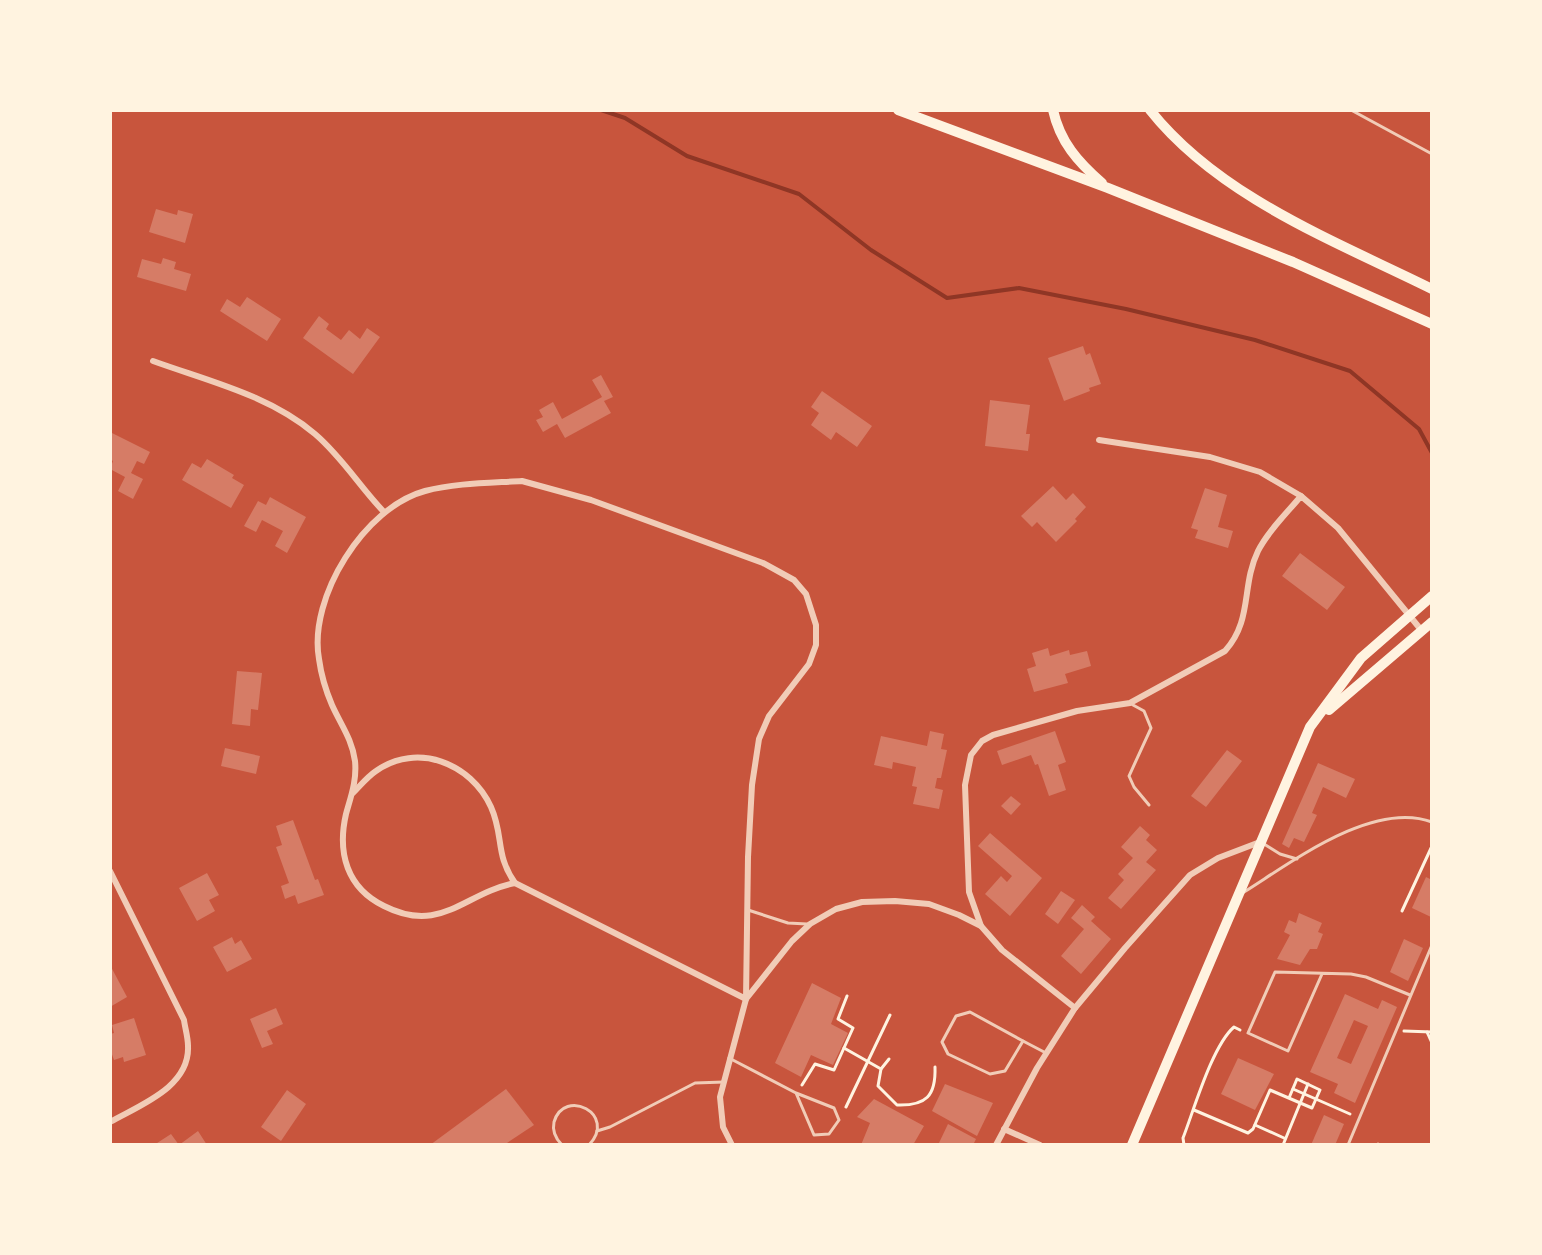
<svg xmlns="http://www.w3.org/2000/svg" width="1542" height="1255" font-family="'Alegreya Sans',sans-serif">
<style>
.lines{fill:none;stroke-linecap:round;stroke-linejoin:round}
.stream{stroke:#8f3625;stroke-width:4}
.building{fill:#d67c66;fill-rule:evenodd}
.path{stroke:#fff3e0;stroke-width:3}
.service{stroke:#f1ccb7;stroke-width:3}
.minor{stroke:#f1ccb7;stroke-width:6}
.primary{stroke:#fff3e0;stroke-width:10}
</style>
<rect width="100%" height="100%" fill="#c8553d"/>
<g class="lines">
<path class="stream" d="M601 110 625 118 687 156 799 194 871 250 947 298 1019 288 1126 309 1255 340 1350 371 1419 429 1432 453"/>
</g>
<g class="building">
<path d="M156 209 177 215 178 210 193 214 185 243 149 232Z"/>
<path d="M163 258 176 262 174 269 191 274 186 291 137 277 142 259 161 264Z"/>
<path d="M247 297 281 319 267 341 220 311 227 299 240 307Z"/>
<path d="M319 316 329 324 326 329 341 340 349 330 360 339 367 328 380 337 353 374 303 338Z"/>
<path d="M1083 346 1086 355 1090 353 1101 384 1089 388 1090 391 1064 401 1048 358Z"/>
<path d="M601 375 613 397 604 401 611 413 565 438 557 424 543 432 536 420 543 417 539 410 553 402 562 419 602 397 592 380Z"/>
<path d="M822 391 872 426 857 447 836 432 831 440 811 425 819 413 811 407Z"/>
<path d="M990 400 1030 405 1026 434H1030L1028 451 985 446Z"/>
<path d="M112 433 150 452 144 464 137 461 131 473 143 479 133 499 118 491 125 477 110 469 113 461 110 459Z"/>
<path d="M207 459 234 475 232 478 244 485 231 508 182 480 192 463 201 468Z"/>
<path d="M1053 486 1066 500 1073 493 1086 507 1075 519 1077 521 1056 542 1037 522 1032 527 1021 516Z"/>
<path d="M1205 488 1227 495 1218 527 1233 531 1228 548 1195 538 1198 530 1191 528Z"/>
<path d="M270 497 306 517 287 553 275 546 283 531 262 520 256 532 244 526 258 501 266 505Z"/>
<path d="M1300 553 1345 587 1327 610 1282 576Z"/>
<path d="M1048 648 1050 656 1069 650 1070 655 1087 651 1091 666 1065 674 1068 683 1034 692 1027 669 1036 666 1032 653Z"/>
<path d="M237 671 262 673 258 710 251 709 250 726 232 724Z"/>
<path d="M930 731 944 734 941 749 947 750 941 778H937L935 788 943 790 939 809 913 804 917 787 912 786 916 767 893 762 892 769 874 765 881 736 927 746Z"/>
<path d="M1055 731 1066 762 1058 765 1066 790 1049 796 1038 764 1035 765 1031 755 1002 765 997 751Z"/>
<path d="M225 748 260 756 256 774 221 766Z"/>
<path d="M1227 750 1242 761 1206 807 1191 796Z"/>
<path d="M1318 763 1355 779 1346 798 1323 787 1312 813 1317 815 1304 842 1294 838 1289 848 1282 844Z"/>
<path d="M1011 796 1021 804 1011 815 1001 806Z"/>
<path d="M293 820 315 880 318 879 324 895 298 904 295 895 285 899 281 886 289 883 276 847 282 845 276 826Z"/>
<path d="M1140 826 1150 835 1146 840 1157 850 1146 862 1156 870 1121 909 1108 898 1124 880 1118 874 1133 858 1121 847Z"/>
<path d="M990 833 1042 878 1010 916 985 894 1001 876 1007 882 1012 876 978 846Z"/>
<path d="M207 873 219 895 209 900 215 911 197 921 179 888Z"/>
<path d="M1426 877 1432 880 1431 917 1412 908Z"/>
<path d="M1061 891 1075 900 1058 924 1045 914Z"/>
<path d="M1082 905 1095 917 1091 921 1111 939 1081 974 1061 956 1084 929 1071 918Z"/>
<path d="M1299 913 1322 923 1318 932 1323 934 1317 949H1310L1300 965 1277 959 1290 935 1284 932 1289 920 1296 923Z"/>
<path d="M232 937 235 944 241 940 252 959 227 972 213 947Z"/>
<path d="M1404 939 1423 948 1408 981 1390 972Z"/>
<path d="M110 965 127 997 110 1007Z"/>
<path d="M812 983 841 998 831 1024 848 1033 833 1065 811 1055 801 1077 775 1063Z"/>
<path d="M1345 994 1378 1009 1382 1000 1397 1007 1355 1103 1334 1093 1338 1084 1310 1072ZM1354 1020 1368 1026 1351 1064 1337 1058Z"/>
<path d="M276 1008 283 1024 267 1031 273 1044 262 1048 250 1019Z"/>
<path d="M134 1018 146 1055 124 1062 123 1057 114 1060 110 1049V1034L114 1033 112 1025Z"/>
<path d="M1238 1058 1274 1074 1255 1110 1221 1094Z"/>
<path d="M945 1084 993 1103 977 1136 932 1111Z"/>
<path d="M506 1089 534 1125 504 1145H430Z"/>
<path d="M287 1090 306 1104 281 1141 261 1127Z"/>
<path d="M874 1099 924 1126 913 1145H861L870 1123 857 1117Z"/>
<path d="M1324 1115 1344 1124 1335 1145H1311Z"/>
<path d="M948 1124 976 1139 973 1145H938Z"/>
<path d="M198 1131 207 1145H154L171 1134 179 1145Z"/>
</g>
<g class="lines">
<g class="path">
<path d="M1402 911 1432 846"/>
<path d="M1404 1031 1432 1032"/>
<path d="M1427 1032 1432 1043"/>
<path d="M844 1048 881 1069"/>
<path d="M889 1059 881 1069 878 1086 897 1105C926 1106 936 1096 935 1067"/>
<path d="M802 1085 815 1064 834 1070 853 1028 838 1019 847 996"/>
<path d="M1293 1089 1350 1114"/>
<path d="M846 1107 890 1015"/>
<path d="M1194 1110 1248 1133 1253 1129 1270 1090 1312 1108 1320 1090 1297 1079 1289 1098"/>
<path d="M1255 1125 1284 1138"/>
<path d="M1378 1144 1379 1145"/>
<path d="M1184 1145 1183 1138C1194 1110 1212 1046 1234 1027L1240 1030"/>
<path d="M1283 1145 1308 1084"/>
</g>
<g class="service">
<path d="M1351 110 1432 154"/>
<path d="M1133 705 1144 711 1151 728 1129 776 1134 787 1149 805"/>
<path d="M1264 844 1280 854 1297 859"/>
<path d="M1244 892C1292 862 1373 800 1432 822"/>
<path d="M748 910 788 923 807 924"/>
<path d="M1322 974 1288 1051 1248 1033 1275 972 1351 974 1366 977 1410 995"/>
<path d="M970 1012 1023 1041 1005 1071 990 1074 948 1054 942 1042 956 1016Z"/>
<path d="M1023 1041 1046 1053"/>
<path d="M729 1058 796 1093 814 1135 829 1134 839 1120 834 1108 796 1093"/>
<path d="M597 1131 610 1127 695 1083 724 1082"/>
<path d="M562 1145C555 1138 552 1131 554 1122 564 1087 618 1114 589 1145"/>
<path d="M1348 1145 1432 945"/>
</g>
<g class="minor">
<path d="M153 361C208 381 269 395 315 434 342 457 360 487 384 512"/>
<path d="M1099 440 1210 457 1260 472 1301 496"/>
<path d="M522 481 591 500 763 563 794 580 806 594 816 625V645L809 664 769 716 759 739 752 785 748 857 746 999 515 883C464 893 441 935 384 906 347 888 337 853 346 814 351 796 357 780 355 761 352 739 341 725 332 705 326 691 321 674 319 659 308 597 365 507 425 491 455 483 490 483 522 481Z"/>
<path d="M353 793C360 786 367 777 376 771 417 742 471 763 491 807 504 836 495 855 515 883"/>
<path d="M110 871 184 1020C185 1028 188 1037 188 1046 190 1087 140 1105 110 1122"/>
<path d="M981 926 969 892 965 785 971 755 982 741 993 735 1077 711 1130 703 1225 651C1253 620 1241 586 1258 551 1268 531 1287 513 1301 496L1338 528 1422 631"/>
<path d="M1004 1129 1040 1145"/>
<path d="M732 1145 723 1127 720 1097 746 999 792 941 810 924 836 909 862 902 895 901 929 904 959 915 981 926 1002 950 1075 1008"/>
<path d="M996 1145 1037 1068 1075 1008 1125 948 1190 875 1218 858 1260 842"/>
</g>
<g class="primary">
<path d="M898 110 1108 188 1293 262 1432 324"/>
<path d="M1053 110C1060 142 1078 162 1102 183"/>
<path d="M1150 110C1219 197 1335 241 1432 289"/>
<path d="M1329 710 1432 622"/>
<path d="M1132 1145 1310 727 1361 658 1432 596"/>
</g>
</g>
<rect width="1542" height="1255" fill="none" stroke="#fff3e0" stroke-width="224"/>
</svg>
